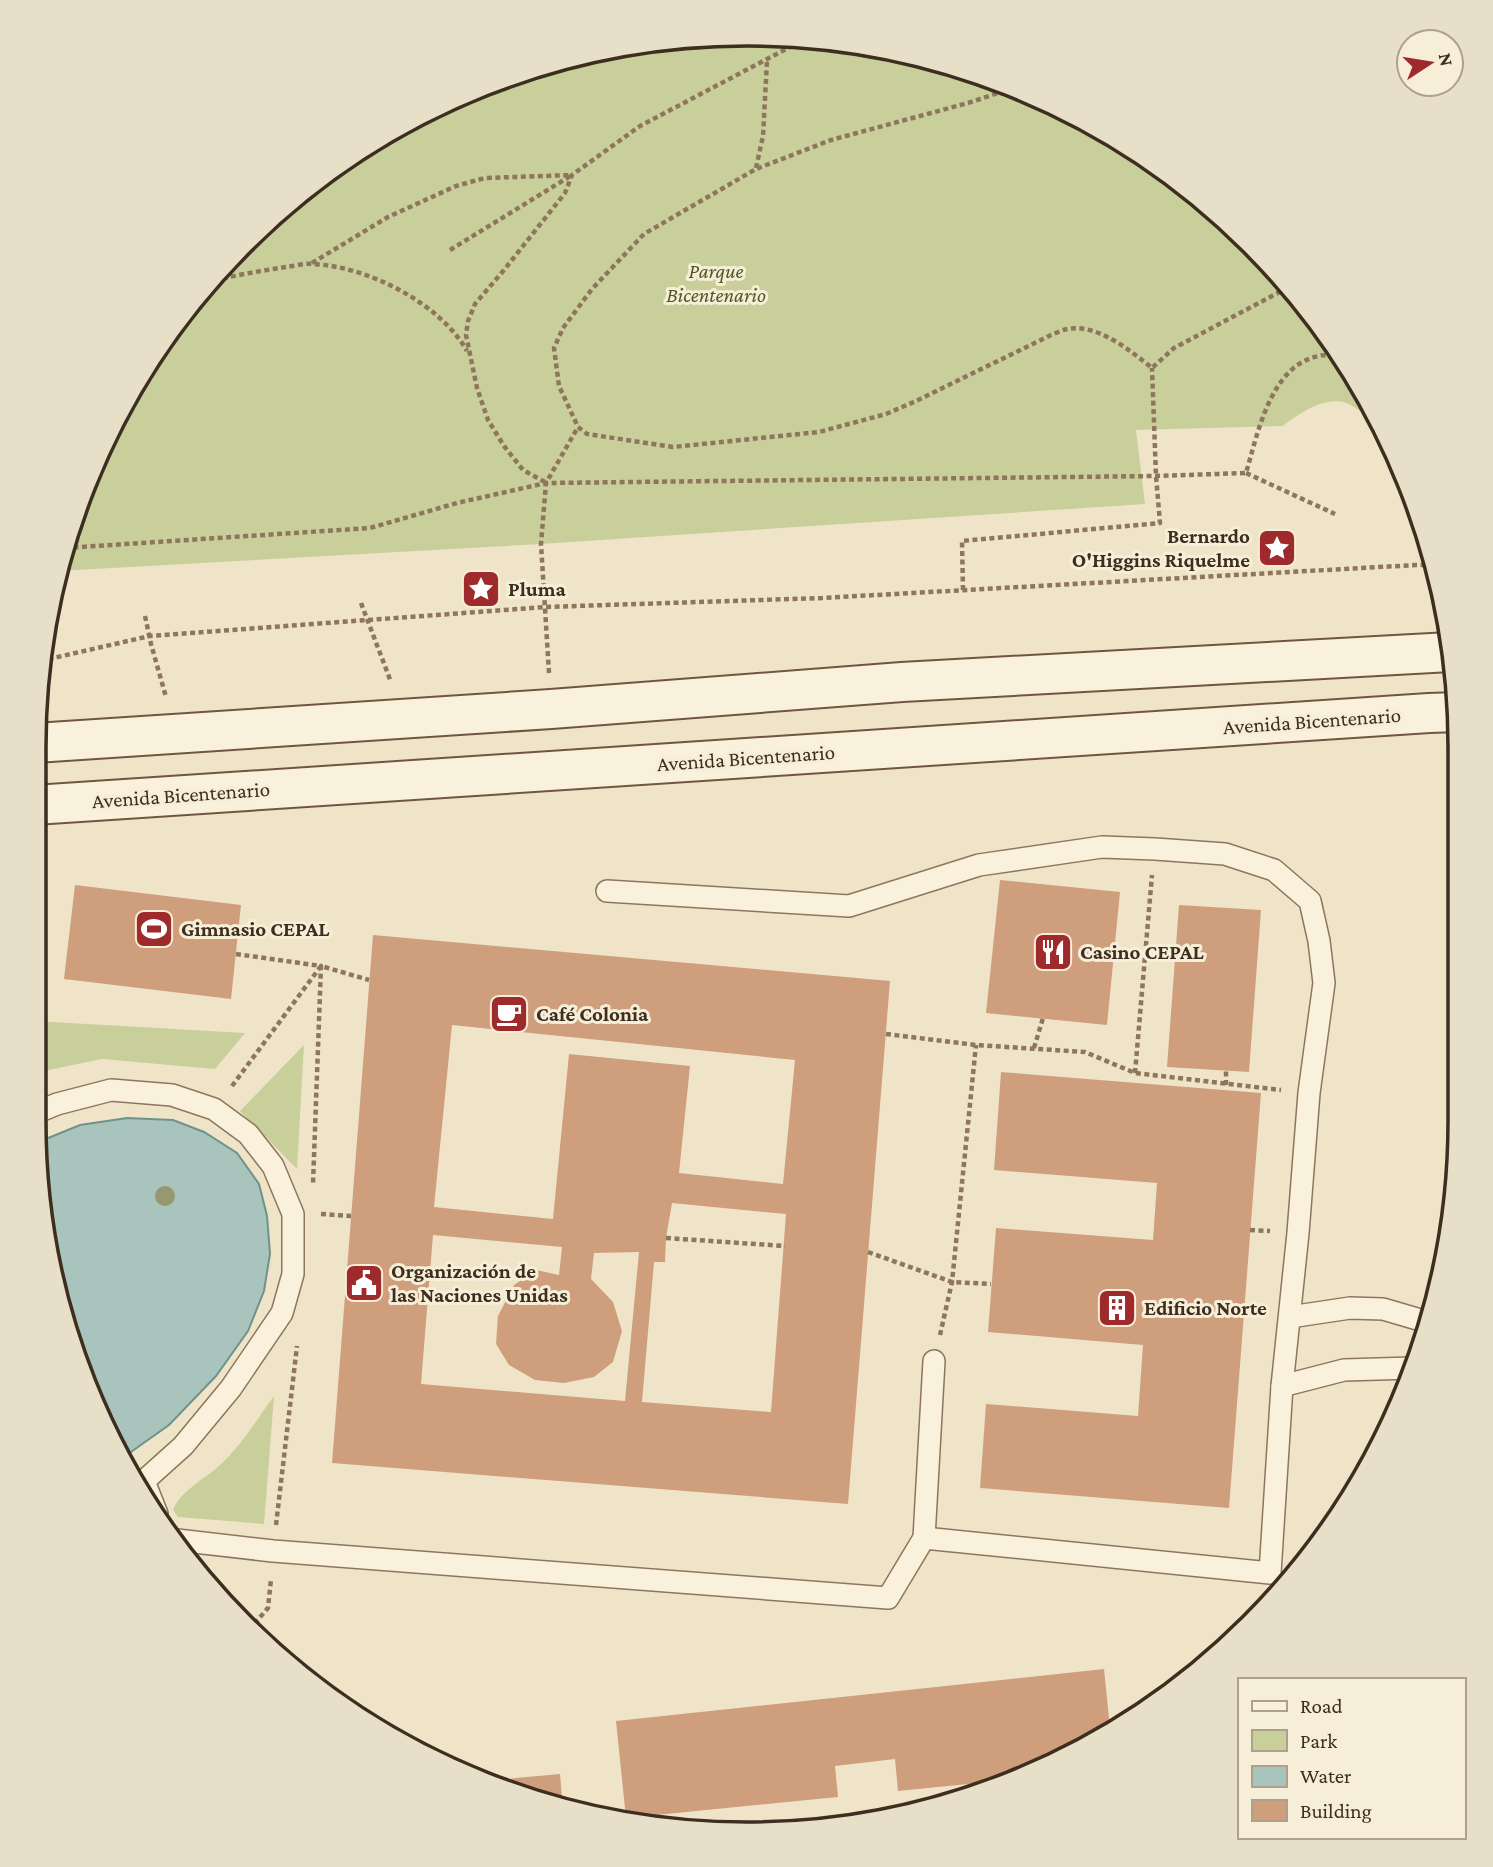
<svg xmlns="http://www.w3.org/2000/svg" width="1493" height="1867" font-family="'Crimson Pro',serif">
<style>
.green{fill:#c9cf9b}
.water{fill:#a9c4bc;stroke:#6f938a;stroke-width:2}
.building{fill:#cf9f7d;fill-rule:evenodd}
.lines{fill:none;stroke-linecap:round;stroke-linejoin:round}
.service-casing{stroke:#8d765c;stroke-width:24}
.secondary-casing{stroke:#6f573f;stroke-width:42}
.path{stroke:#8d765c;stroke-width:4.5;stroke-dasharray:5 3.5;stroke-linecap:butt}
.service{stroke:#faf1dc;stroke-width:21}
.secondary{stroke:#faf1dc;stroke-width:38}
.tree{fill:#96986f}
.labels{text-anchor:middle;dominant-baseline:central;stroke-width:6;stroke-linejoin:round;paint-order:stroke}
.park-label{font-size:21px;font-style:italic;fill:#4d5a26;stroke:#f7eed8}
.poi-label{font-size:21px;font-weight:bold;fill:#3d2e20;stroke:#f7eed8;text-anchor:start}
.street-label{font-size:21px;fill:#3d2e20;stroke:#f7eed8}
.rim{fill:none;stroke:#3d2e20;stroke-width:3.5}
</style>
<rect width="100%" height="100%" fill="#f0e4c8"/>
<g class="green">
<path d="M699 35 839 39 975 71 1103 129 1216 210 1312 312 1387 434C1376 425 1357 405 1343 402 1322 398 1298 414 1283 426L1136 430 1145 504 541 544 58 571 87 474 129 390 211 276 313 180 431 107 561 58Z"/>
<path d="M34 1021 245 1033 215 1069 102 1059 49 1070 33 1078Z"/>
<path d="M304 1045 297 1169 240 1111Z"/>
<path d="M274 1396 264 1524 178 1517 173 1510C181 1490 205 1479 220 1465 242 1445 257 1419 274 1396Z"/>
</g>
<path class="water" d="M127 1118 173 1120 204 1132 237 1153 259 1184 267 1216 270 1254 264 1291 248 1331 216 1376 169 1425 121 1459 57 1305 36 1143 80 1125Z"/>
<g class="building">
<path d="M1000 880 1120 892 1107 1025 986 1013Z"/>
<path d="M75 885 241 905 231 999 64 979Z"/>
<path d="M1179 905 1261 910 1249 1072 1167 1067Z"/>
<path d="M373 935 890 981 848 1504 332 1463ZM452 1025 795 1060 783 1184 679 1173 690 1066 569 1054 553 1219 434 1207ZM672 1203 786 1214 771 1412 642 1402 654 1262H665L666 1238ZM433 1235 562 1247 559 1275 536 1270 514 1285 498 1316 496 1344 509 1365 535 1380 564 1383 594 1377 613 1362 622 1331 613 1302 591 1279 594 1253 639 1252 625 1401 421 1384Z"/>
<path d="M1001 1072 1261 1093 1229 1508 980 1488 986 1404 1138 1416 1143 1345 988 1332 996 1228 1153 1240 1157 1183 994 1170Z"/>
<path d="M1104 1669 1110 1728 1062 1760 1008 1780 898 1791 895 1759 835 1766 838 1797 626 1818 616 1721Z"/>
<path d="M560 1774 563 1810 492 1781 516 1778Z"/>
</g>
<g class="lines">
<g class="service-casing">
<g id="service">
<path d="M33 1114 57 1104 111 1090 172 1095 214 1109 248 1134 273 1166 293 1214V1274L282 1313 231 1388 183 1446 144 1481 136 1486"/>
<path d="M1290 1317 1350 1308 1383 1309 1424 1321 1428 1325"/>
<path d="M1282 1386 1344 1370 1412 1368"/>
<path d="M144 1481 157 1514"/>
<path d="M924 1538 934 1361"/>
<path d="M177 1540 273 1551 888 1598 924 1538 1270 1573 1282 1386 1298 1233 1309 1093 1324 983 1319 941 1310 901 1274 870 1225 854 1155 849 1102 847 979 865 849 906 607 891"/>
</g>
</g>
<g class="secondary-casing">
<g id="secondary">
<path d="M35 743 551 709 902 682 1450 652"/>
<path d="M34 805 1429 713 1458 712"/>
</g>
</g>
<g class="path">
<path d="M1013 88 968 103 831 140 756 169 644 234 592 289 563 328 554 348 559 386 578 427 587 434 673 447 819 432 886 414 916 401 1051 335C1056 333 1062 330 1067 329 1097 323 1131 351 1152 368L1174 348 1289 287"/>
<path d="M756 168 763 136 767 61"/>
<path d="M450 250 572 175"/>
<path d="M312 263 388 217 456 186 485 178 572 175"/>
<path d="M206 282C232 276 259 271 286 267 294 266 304 263 312 264 367 266 440 303 467 351"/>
<path d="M1246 473 1335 514"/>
<path d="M545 482 523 470 504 446 488 420 477 388 466 335 468 321 475 304 504 270 565 193 572 175 640 126 807 38"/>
<path d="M65 548 370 528 457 503 546 483 1156 476 1246 473C1258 432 1271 365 1319 356 1325 354 1334 357 1341 358"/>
<path d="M963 590 962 541 1160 523 1156 476 1152 368"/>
<path d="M361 603 391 682"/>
<path d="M145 616 151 644 166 697"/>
<path d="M40 661 150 636 545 607 822 598 1416 565H1436"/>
<path d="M549 673 541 544 546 483 578 427"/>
<path d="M236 954 321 966 313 1184"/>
<path d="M886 1034 976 1045 1085 1052 1135 1073 1281 1090"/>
<path d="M1034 1048 1043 1018"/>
<path d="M1135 1073 1152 875"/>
<path d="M1226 1085V1071"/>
<path d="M232 1086 321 966 369 980"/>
<path d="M321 1214 351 1216"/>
<path d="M1250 1230 1270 1231"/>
<path d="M666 1238 785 1246"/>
<path d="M868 1252 952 1282 991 1284"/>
<path d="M940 1335 952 1282 976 1045"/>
<path d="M276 1525 297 1346"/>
<path d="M249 1630 268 1608 271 1579"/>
</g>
<use href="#service" class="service"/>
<use href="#secondary" class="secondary"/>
</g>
<circle class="tree" cx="165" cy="1196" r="10"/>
<defs>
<g id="sight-square" transform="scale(2.0125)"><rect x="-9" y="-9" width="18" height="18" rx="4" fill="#9e2a2b" stroke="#f7eed8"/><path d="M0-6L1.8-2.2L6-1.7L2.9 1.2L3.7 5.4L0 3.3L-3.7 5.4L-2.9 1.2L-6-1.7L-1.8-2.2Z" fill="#fff"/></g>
<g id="stadium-square" transform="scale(2.0125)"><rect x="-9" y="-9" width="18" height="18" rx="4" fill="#9e2a2b" stroke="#f7eed8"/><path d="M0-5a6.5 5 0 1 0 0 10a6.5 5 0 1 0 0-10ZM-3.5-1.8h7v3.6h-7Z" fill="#fff"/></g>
<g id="restaurant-square" transform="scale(2.0125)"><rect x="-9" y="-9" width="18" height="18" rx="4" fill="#9e2a2b" stroke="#f7eed8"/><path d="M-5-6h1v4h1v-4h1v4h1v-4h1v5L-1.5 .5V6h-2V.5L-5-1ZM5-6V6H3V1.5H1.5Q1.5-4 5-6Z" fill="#fff"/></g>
<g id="cafe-square" transform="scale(2.0125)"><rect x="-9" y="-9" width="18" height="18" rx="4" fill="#9e2a2b" stroke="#f7eed8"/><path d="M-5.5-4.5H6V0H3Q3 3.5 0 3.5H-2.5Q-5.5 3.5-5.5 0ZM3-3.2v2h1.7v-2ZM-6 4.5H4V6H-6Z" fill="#fff"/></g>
<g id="civic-square" transform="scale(2.0125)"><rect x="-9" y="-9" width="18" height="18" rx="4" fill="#9e2a2b" stroke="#f7eed8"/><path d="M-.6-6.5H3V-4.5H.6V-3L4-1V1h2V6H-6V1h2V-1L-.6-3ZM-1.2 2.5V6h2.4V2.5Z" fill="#fff"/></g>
<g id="building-square" transform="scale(2.0125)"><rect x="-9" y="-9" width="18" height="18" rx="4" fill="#9e2a2b" stroke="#f7eed8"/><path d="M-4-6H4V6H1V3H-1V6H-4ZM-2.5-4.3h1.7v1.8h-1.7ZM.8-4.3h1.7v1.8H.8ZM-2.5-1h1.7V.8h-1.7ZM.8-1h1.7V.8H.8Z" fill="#fff"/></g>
</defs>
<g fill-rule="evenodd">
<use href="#sight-square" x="1277" y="548"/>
<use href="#sight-square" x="481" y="589"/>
<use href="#stadium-square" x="154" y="929"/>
<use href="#restaurant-square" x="1053" y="952"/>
<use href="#cafe-square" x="509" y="1014"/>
<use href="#civic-square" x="364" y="1283"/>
<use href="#building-square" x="1117" y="1308"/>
</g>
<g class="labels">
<g class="park-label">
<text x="716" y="271">Parque<tspan x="716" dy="24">Bicentenario</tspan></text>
</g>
<g class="poi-label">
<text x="1250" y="536" text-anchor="end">Bernardo<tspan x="1250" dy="24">O'Higgins Riquelme</tspan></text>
<text x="508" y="589">Pluma</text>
<text x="181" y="929">Gimnasio CEPAL</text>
<text x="1080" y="952">Casino CEPAL</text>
<text x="536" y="1014">Café Colonia</text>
<text x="391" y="1271">Organización de<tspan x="391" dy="24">las Naciones Unidas</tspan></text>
<text x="1144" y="1308">Edificio Norte</text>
</g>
<g class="street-label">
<text transform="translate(1312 721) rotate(-4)">Avenida Bicentenario</text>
<text transform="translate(746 758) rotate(-4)">Avenida Bicentenario</text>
<text transform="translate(181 795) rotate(-4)">Avenida Bicentenario</text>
</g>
</g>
<path d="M0 0H1493V1867H0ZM747 46H747A701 701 0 0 1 1448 747V1121A701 701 0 0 1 747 1822H747A701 701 0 0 1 46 1121V747A701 701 0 0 1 747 46Z" fill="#e8dfc9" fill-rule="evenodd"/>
<path class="rim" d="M747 46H747A701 701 0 0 1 1448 747V1121A701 701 0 0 1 747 1822H747A701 701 0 0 1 46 1121V747A701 701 0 0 1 747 46Z"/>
<rect x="1238" y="1678" width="228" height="161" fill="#f7eed8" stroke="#ada18e" stroke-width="2"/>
<rect x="1252" y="1701" width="35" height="10" fill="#faf1dc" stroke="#ada18e" stroke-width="2"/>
<text x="1300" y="1713" font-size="21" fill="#3d2e20">Road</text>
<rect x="1252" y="1730" width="35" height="21" fill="#c9cf9b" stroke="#ada18e" stroke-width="2"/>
<text x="1300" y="1748" font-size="21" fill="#3d2e20">Park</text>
<rect x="1252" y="1766" width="35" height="21" fill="#a9c4bc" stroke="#ada18e" stroke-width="2"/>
<text x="1300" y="1783" font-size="21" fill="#3d2e20">Water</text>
<rect x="1252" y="1800" width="35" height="21" fill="#cf9f7d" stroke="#ada18e" stroke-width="2"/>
<text x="1300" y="1818" font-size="21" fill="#3d2e20">Building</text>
<g transform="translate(1430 63) rotate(78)"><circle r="33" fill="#f7eed8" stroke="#ada18e" stroke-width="2"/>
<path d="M0-5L12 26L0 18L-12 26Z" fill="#9e2a2b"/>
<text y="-10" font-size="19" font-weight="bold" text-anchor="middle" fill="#3d2e20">N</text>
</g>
</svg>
